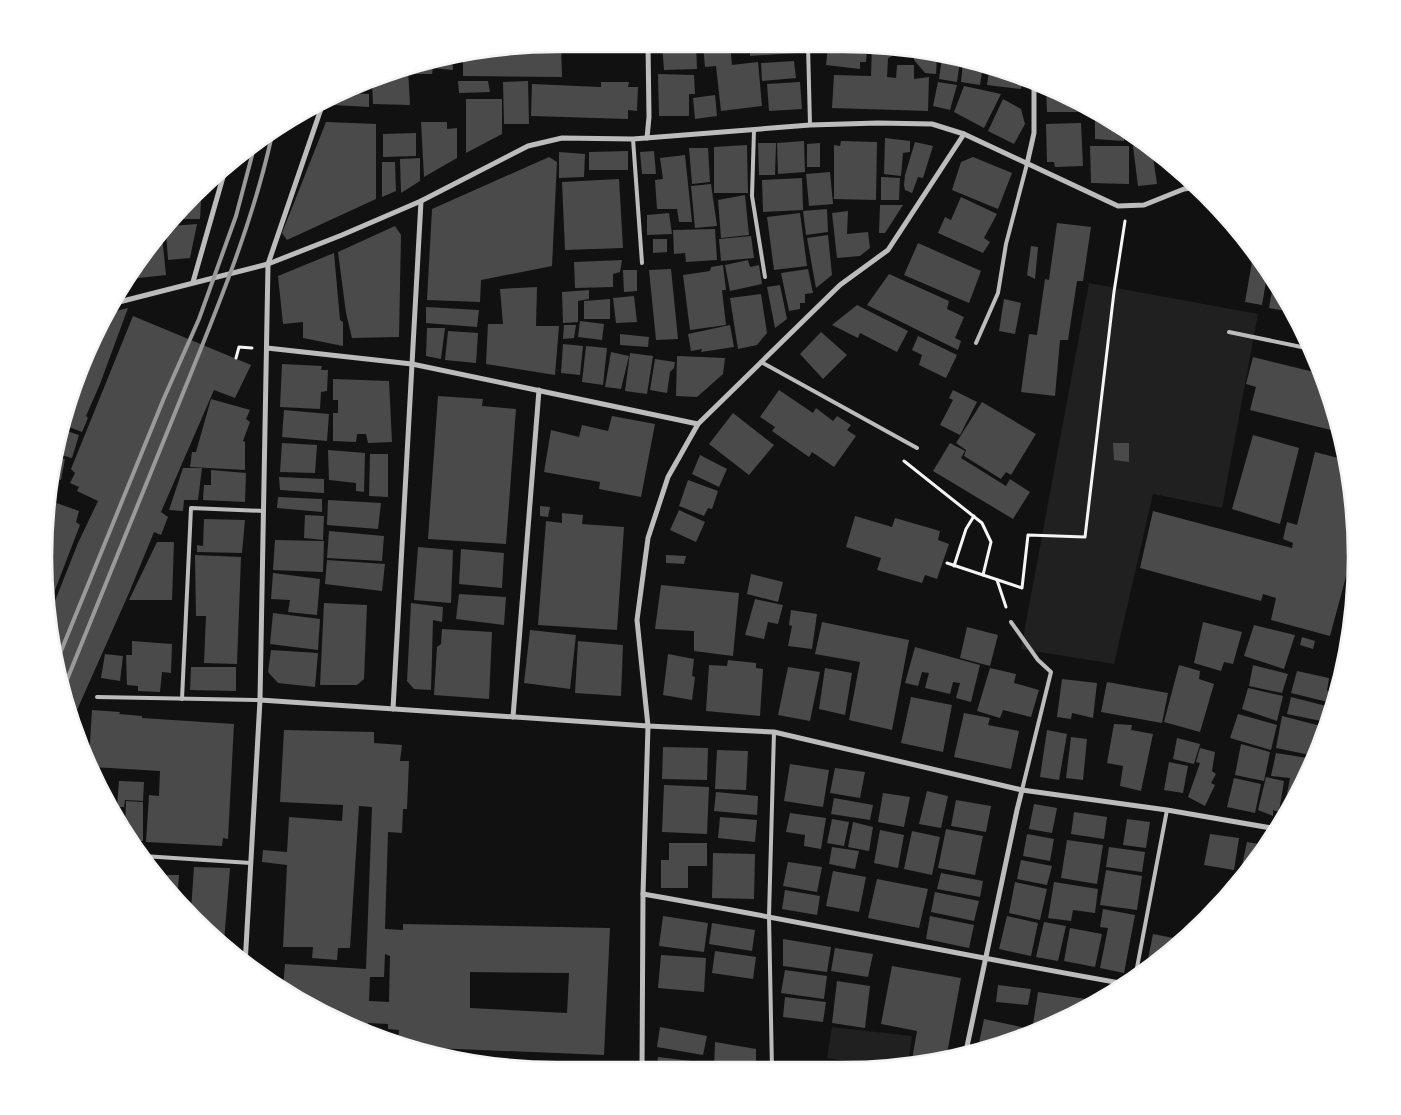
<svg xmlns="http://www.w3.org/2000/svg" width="1401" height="1115" font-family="Cabin,sans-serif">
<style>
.green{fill:#202020}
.building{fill:#4a4a4a;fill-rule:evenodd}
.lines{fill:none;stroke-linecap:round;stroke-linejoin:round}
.path{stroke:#f5f5f5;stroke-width:3}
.service{stroke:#bcbcbc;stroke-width:4}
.minor{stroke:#bcbcbc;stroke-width:5}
.rail{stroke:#9a9a9a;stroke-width:4}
.rim{fill:none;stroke:#f5f5f5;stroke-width:2.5}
</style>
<rect width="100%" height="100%" fill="#111"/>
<g class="green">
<path d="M1089 283 1258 314 1222 508 1153 494 1114 664 1021 649Z"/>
<path d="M832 1027 912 1036 908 1065 877 1070H866V1064L827 1058Z"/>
</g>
<g class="building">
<path d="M561 44 562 77 463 76V56Z"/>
<path d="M662 44H696L697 69 664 70Z"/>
<path d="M703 44H730L732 65 758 62 762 106 721 111 716 66 705 67Z"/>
<path d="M750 44 796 45V53L750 56Z"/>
<path d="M828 46 867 48 866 62H860V69L826 65Z"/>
<path d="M872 46 892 48V56L888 58 887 77 896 78 897 65H914V79L929 77 928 111 832 108 834 75 871 76Z"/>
<path d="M914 52 937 57 936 74 925 73 914 60Z"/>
<path d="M452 58 453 70 433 68 432 74H410V67L425 61Z"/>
<path d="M942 58 960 61 957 82 939 79Z"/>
<path d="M794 61 796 78 762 81 761 63Z"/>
<path d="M963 62 983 66 980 85 961 82Z"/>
<path d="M406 69H408L410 105 373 104 372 83Z"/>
<path d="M996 69 1009 71 1023 77 1021 89 987 85 989 70 996 71Z"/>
<path d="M658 74 694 75 695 94H689V116H659Z"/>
<path d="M458 81H488L490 92 459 93Z"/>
<path d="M528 81 529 124H504L503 82Z"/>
<path d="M601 82H629L628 87H638L637 111 628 110V119L531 116 532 84 601 87Z"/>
<path d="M800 82 802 109 769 111 767 84Z"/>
<path d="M938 82 957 85 950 110 933 106Z"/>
<path d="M964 86 1001 94 984 128 954 112Z"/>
<path d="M1046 88 1094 110V112H1047Z"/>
<path d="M348 93 369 94V107L333 105V99Z"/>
<path d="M715 95 717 116 695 119 693 98Z"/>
<path d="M466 99H502V134L466 153Z"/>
<path d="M1003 99 1021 109 1025 124 1014 144 988 131Z"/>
<path d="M1095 111 1100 112 1129 133H1125L1124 141 1095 139Z"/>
<path d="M326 122 376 124V199L287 240 282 233Z"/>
<path d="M421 122H447V129L457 128V158L424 177Z"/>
<path d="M1081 123 1083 166 1055 167 1054 162H1047L1046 124Z"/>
<path d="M416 133V156L383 157V134Z"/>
<path d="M885 138 910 141V152L903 153 901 176 884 174Z"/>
<path d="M804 141 805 172 778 174 777 143Z"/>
<path d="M841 141 877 142 876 200 834 199V145L840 146Z"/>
<path d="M915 142 933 146 923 178 918 177 912 193 905 190 904 185 905 175Z"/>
<path d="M758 143H776L775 175H759Z"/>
<path d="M820 143V167H807V144Z"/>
<path d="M1143 143 1152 150 1157 184 1138 186 1133 146Z"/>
<path d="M747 145 748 193H714V147Z"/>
<path d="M1090 146H1129V184L1091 183Z"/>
<path d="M689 148H708L710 182 692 184Z"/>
<path d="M628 151V170H589V152Z"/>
<path d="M654 151 656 174H642L640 152Z"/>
<path d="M559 152 585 154 584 177 559 178Z"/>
<path d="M685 155 692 222H679L677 209H657L655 180 663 179 660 158Z"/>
<path d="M549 157 557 162 552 266 481 280 480 302 427 300 432 209Z"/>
<path d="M973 157 1012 173 998 209 952 190 961 162Z"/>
<path d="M420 158V181L401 193 400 159Z"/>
<path d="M382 162H395L396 191 382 197Z"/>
<path d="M830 172 833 204 809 206 806 174Z"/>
<path d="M881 177 900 178 899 200H881Z"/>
<path d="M802 178 803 210 763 212 762 180Z"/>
<path d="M619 179 623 248 565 250 562 182Z"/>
<path d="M711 184 717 226 695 228 691 186Z"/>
<path d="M203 188 202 198H192L194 194Z"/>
<path d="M745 195 749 235 721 238 718 200Z"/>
<path d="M961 197 997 214 984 238 990 242 983 253 938 233 945 217 951 220Z"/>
<path d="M189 201H201L200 219H175Z"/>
<path d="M880 205H903L885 233H879Z"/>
<path d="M827 209 828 232 806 235 803 211Z"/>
<path d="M848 211 847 234 868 232 870 248 860 256 837 258 832 213Z"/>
<path d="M669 213 672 234 647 235V215Z"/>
<path d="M800 213 807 266 774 270 767 217Z"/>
<path d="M1057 223 1091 227 1083 281H1077L1068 340H1060L1055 396 1021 392 1029 334 1037 335 1045 279 1049 280Z"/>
<path d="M197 224 190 258 168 260 166 231 170 226Z"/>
<path d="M395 226 401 235 399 337 352 338 346 313 338 252Z"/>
<path d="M715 229 717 260 686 262 685 253 674 254 673 230Z"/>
<path d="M828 235 832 275 816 288 807 238Z"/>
<path d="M162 236 166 275 129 279 139 267Z"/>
<path d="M751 236 754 258 721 261 719 239Z"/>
<path d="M653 239H667V252L653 253Z"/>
<path d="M918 243 981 271 969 303 904 275Z"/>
<path d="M1031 246 1038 247 1035 279 1027 275Z"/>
<path d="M334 253 340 320 343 322V346L303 338V322L283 324 278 276Z"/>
<path d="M622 260 620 272 613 274V287L575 288 574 262Z"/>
<path d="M748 260 750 267 759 265 762 284 730 291 725 265Z"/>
<path d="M1252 262 1265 265 1268 270 1262 305 1245 302Z"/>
<path d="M723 265 726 290H722L726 325 690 330 683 275 710 271 711 267Z"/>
<path d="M671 269 678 339 656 340 649 270Z"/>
<path d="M808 269 813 293 805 294V303H800V309L789 311 781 273Z"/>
<path d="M623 270H637V291L624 292Z"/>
<path d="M889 274 949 301 947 309 964 317 955 338 961 341 958 350 867 305Z"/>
<path d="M1274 279 1289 301 1296 317 1286 316 1287 311 1269 308Z"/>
<path d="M780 285 787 319 775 328 767 287Z"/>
<path d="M537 287 536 326H559L555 375 486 364 488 324H503L500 289Z"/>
<path d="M589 290V299L578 301V322L563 323 562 292Z"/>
<path d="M761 294 767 333 757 345 738 349 730 298Z"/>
<path d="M634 296 637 322 616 323 613 298Z"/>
<path d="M610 299V319H584V301Z"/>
<path d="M1004 299 1021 303 1015 334 999 331Z"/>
<path d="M857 305 908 331 897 352 860 333 858 338 832 325Z"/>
<path d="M426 307 479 310 477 327 426 323Z"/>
<path d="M128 308 100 384 86 416 88 418 82 432 61 424 108 313Z"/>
<path d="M133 316 251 365 235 398 214 390 161 512 168 517 161 535 154 532 129 593 73 719 61 690 51 611 78 543 98 501 77 491 79 487 70 483 75 473 71 469Z"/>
<path d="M580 321 604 324 602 340 578 337Z"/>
<path d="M564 325H576L574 338 563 339Z"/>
<path d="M730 325 734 347 701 352 702 349 691 351 688 334Z"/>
<path d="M427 328H445L441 359 426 356Z"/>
<path d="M448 331 478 333 476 363 445 360Z"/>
<path d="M821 332 847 355 823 379 800 354Z"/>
<path d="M620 334 649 337 648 347 620 345Z"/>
<path d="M918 336 957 355 946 378 919 365 922 355 912 350Z"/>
<path d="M563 344 583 346 580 375 561 373Z"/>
<path d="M586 346 607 348 603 385 582 382Z"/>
<path d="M611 352 629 356 621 389 605 387Z"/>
<path d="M630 353 653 356 647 394 625 391Z"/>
<path d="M677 356 725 358 723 374 697 397 676 396Z"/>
<path d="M1253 357 1322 374 1330 393 1339 432 1250 410 1256 387 1246 384Z"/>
<path d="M655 359 675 362 674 368 670 372 667 393 650 390Z"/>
<path d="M282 364 322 366 321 370H328L327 391 321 392 320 409 280 407Z"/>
<path d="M333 379 389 381 392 442 368 443 366 434H357L356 442 333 441V413H338V400H333Z"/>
<path d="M779 390 813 413 816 408 833 421 837 416 851 425 847 430 856 436 834 467 812 452 809 457 772 431 775 427 760 417Z"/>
<path d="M953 390 977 402 960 435 940 425 953 400 949 398Z"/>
<path d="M438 396 483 399 482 406 516 409 506 544 428 539Z"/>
<path d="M211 399 250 410 246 419 250 422 243 441 245 442V470L190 467 192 452H196Z"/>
<path d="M982 402 1036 434 1011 475 1006 472 1001 479 964 456 966 450 956 443Z"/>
<path d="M284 410 329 414 327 441 282 437Z"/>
<path d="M733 413 774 445 749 475 709 444Z"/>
<path d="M612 416 655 424 641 497 599 489 600 482 544 472 551 430 579 437 582 425 608 431Z"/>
<path d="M61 429 79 435 72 458 57 454Z"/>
<path d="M1253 435 1299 448 1280 524 1232 509Z"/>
<path d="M282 443 317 445 315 473 280 472Z"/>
<path d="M950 443 965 451 961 458 1006 486 1010 479 1030 492 1013 519 933 471Z"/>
<path d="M1113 443H1129V462L1114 460Z"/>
<path d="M328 450 365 453 364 492 356 491V483L329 480Z"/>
<path d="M1315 452 1346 460 1353 491 1355 543 1330 636 1271 620 1276 598 1263 594 1261 601 1140 568 1153 511 1292 548 1293 543 1283 539 1287 522 1297 525Z"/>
<path d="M370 454H388V497L369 496Z"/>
<path d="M700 455 727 469 719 487 692 474Z"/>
<path d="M57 457 65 459 61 480 54 479Z"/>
<path d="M183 468H202L198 500H184L183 511 169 510Z"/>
<path d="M211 470 246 473 245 502 203 500 204 485H211Z"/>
<path d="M279 477 324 479V493L280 490Z"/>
<path d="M688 480 718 491 712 509 708 508 704 516 679 506Z"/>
<path d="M278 497 322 499V512L277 508Z"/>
<path d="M328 500 381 503 378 529 327 525Z"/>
<path d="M51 501 79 511 76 522 80 525 50 603 44 557Z"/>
<path d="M540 506 550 507 548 517 540 516Z"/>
<path d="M679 510 705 522 696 542 670 530Z"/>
<path d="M562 513 583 515 582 524 624 527 617 630 538 625 546 521 562 523Z"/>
<path d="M305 515 324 516 323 540 304 538Z"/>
<path d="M855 516 892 527 895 518 940 531 938 540 949 544 937 579 925 575 922 583 877 570 881 558 846 547Z"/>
<path d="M204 519 245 520 242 553 197 552V545L203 546Z"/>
<path d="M329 531 384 536 382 561 327 558Z"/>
<path d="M275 540 324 541 323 572 273 570Z"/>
<path d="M157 542H174L172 600H129Z"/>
<path d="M418 547 453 550 451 603 414 600Z"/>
<path d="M461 549 504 553 502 588 459 584Z"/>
<path d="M195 555 241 557 237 664 204 663 206 616H196Z"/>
<path d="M666 555 686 556 684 564 666 563Z"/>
<path d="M327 560 385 564 382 591 325 584Z"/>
<path d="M273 573 320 579 317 615 288 612 290 600 271 599Z"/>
<path d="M751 574 783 582 778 602 747 594Z"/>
<path d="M661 585 739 593 733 656 694 651V631L655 629Z"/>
<path d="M459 594 506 597 504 625 456 619Z"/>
<path d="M755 599 783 605 778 624 768 622 764 639 745 635Z"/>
<path d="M324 603 367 605 364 679 357 685H320Z"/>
<path d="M411 603 443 607 442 622 433 620 431 690 414 689 407 681Z"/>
<path d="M791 610 817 614 812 649 788 646 792 626 789 625Z"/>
<path d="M273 613 320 619 318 650 270 644Z"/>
<path d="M822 622 909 640 892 730 849 720 860 662 815 654Z"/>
<path d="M1203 622 1242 632 1233 664 1224 662 1221 671 1194 663Z"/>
<path d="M1254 625 1295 635 1284 669 1244 656Z"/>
<path d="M967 627 998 635 990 666 960 658Z"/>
<path d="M442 629 492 632 489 699 434 695 437 647 441 644Z"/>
<path d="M530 630 576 635 570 689 524 683Z"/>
<path d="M1302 637 1315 641 1313 649 1300 645Z"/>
<path d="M132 641 172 644 171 673 162 672 160 692 138 691V686L127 685 126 655H132Z"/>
<path d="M578 641 623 645 621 696 575 693Z"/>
<path d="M915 647 980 665 971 702 956 698 960 683 953 682 950 694 925 688 929 673 922 672 918 686 905 683Z"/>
<path d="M271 650 318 653 315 687 278 683 268 672Z"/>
<path d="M105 654 123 656 120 681 101 678Z"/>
<path d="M668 654 694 659 692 676 695 677 692 700 663 695Z"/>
<path d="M728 660 756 663V668L763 669 760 716 706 711 709 665 727 666Z"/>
<path d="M1179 665 1200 671 1199 679 1214 684 1200 732 1164 722Z"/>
<path d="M1253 665 1288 674 1282 693 1249 686Z"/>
<path d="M191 667H236V691L190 690Z"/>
<path d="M788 667 820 672 810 721 778 715Z"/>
<path d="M825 668 852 673 845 715 819 709Z"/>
<path d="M990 668 1016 674 1014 683 1039 690 1031 717 1003 710 1000 718 977 711Z"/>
<path d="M1297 671 1329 678 1327 691 1335 693 1332 703 1291 693Z"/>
<path d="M1062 679 1097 683 1093 718 1072 713 1071 719 1057 717Z"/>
<path d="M1107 682 1168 693 1162 723 1101 712Z"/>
<path d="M1248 688 1283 696 1277 721 1242 709Z"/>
<path d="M911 697 952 705 943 752 901 743Z"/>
<path d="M1291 697 1330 707 1326 722 1287 714Z"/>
<path d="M92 710 120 712 119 714 142 716V718L234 724 228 839 223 838 222 846 146 842 149 795 159 796 160 771 93 767 89 758Z"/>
<path d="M964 713 990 718 988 725 1019 731 1011 769 954 757Z"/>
<path d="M1238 714 1277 725 1271 750 1230 738Z"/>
<path d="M1282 716 1325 727 1315 756 1276 748Z"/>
<path d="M1114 724 1132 725 1131 730 1153 734 1141 791 1120 786 1123 766 1107 763Z"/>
<path d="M284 730 374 732V743L402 745 400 761H409L407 809H403L402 833 388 832 385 929 403 930V924L610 928 604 1055 409 1047 398 1043 399 1030 388 1029V1024L368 1023V1034L361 1032 283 987 285 964 366 969 372 807 359 806 350 948H338L337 960 312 958 313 947H283L287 865 262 862 263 850 287 852 289 817 342 821 343 805 280 802ZM385 954 390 956 389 1002 369 1001 370 977H384ZM470 972 569 973 567 1013 470 1008Z"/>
<path d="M1047 730 1067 734 1059 780 1040 777Z"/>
<path d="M1071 737 1087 739 1083 780 1066 778Z"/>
<path d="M1177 738 1200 744 1194 764 1173 759Z"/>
<path d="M1241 744 1270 752 1264 781 1235 775Z"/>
<path d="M663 747 708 748 707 780 662 779Z"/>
<path d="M1200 748 1215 752 1212 771 1216 774 1211 783 1215 785 1205 806 1188 797 1200 763 1196 762Z"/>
<path d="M717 750 748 751 746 790 715 789Z"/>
<path d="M1276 753 1314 759 1304 785 1286 815 1283 814 1290 778 1271 776Z"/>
<path d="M1169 762 1188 766 1183 793 1164 790Z"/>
<path d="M790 764 829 770 823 807 784 801Z"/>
<path d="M835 768 865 772 860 798 830 793Z"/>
<path d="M1266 777 1284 781 1279 812 1273 810V816L1258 810Z"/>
<path d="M1234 778 1261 784 1255 813 1227 807Z"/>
<path d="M119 781 144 782 143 801 125 800 124 807H117Z"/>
<path d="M664 785 709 787 707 834 662 832Z"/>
<path d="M927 791 948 796 941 828 919 824Z"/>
<path d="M716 792 758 796 757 815 714 811Z"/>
<path d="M883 793 910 797 904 827 878 822Z"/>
<path d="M834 798 873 805 870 820 831 814Z"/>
<path d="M956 800 991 806 986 832 951 826Z"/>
<path d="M126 801 143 802V841H131L125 832Z"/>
<path d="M1034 804 1057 808 1052 833 1029 829Z"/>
<path d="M1074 812 1107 817 1104 839 1071 834Z"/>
<path d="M790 813 826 818 821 849 804 846 805 835 786 832Z"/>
<path d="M720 817 757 820 755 842 718 838Z"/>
<path d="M832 819 849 822 844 846 827 843Z"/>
<path d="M1127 819 1150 822 1146 848 1123 845Z"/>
<path d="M853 822 873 827 869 851 848 847Z"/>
<path d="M946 829 983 836 975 875 938 868Z"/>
<path d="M880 830 904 835 898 868 874 863Z"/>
<path d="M912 831 940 837 932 875 904 869Z"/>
<path d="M1027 834 1054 839 1050 861 1023 856Z"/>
<path d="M1210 834 1239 838 1234 870 1204 865Z"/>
<path d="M1067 840 1103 845 1097 884 1061 878Z"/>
<path d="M1247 842 1265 845 1251 870 1245 876 1240 875Z"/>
<path d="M669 843H707V866H688V888H661V860H669Z"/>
<path d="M832 847 859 851 855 869 829 864Z"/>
<path d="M1109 847 1145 852 1142 872 1106 867Z"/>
<path d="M713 853 755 854 754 899 712 898Z"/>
<path d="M1021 860 1052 866 1047 885 1017 879Z"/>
<path d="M788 862 822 867 817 892 783 886Z"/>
<path d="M194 867 230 868 224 942H220L198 921V912L191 910Z"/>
<path d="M1106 870 1142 876 1137 910 1100 905Z"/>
<path d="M833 871 866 877 859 912 826 906Z"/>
<path d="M941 873 983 881 980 897 937 889Z"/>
<path d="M156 875H179L177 901H186L185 910 171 896Z"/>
<path d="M877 879 928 889 919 928 868 918Z"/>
<path d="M1015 882 1047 889 1040 920 1009 913Z"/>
<path d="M1054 882 1098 889 1095 913 1073 910 1071 921 1048 918Z"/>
<path d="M785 890 820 896 817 915 782 909Z"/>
<path d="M935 892 979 901 974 921 931 912Z"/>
<path d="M1103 909 1135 915 1124 973 1100 968 1108 928 1100 927Z"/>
<path d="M663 916 708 923 704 952 659 946Z"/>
<path d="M930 916 974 925 969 948 926 939Z"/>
<path d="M1007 916 1038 923 1031 956 999 949Z"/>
<path d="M1044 922 1066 926 1058 961 1036 957Z"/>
<path d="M712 923 755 930 752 951 709 944Z"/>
<path d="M1070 928 1102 934 1095 967 1064 961Z"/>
<path d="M1153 934 1179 939 1177 947 1146 969Z"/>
<path d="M783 939 831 947 827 972 783 966Z"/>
<path d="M835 948 873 954 868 977 831 971Z"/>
<path d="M715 951 756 957 753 979 712 973Z"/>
<path d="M661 955 706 958 704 992 658 988Z"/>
<path d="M892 966 961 978 946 1059 911 1065 917 1031 881 1024Z"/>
<path d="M785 970 827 976 824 999 781 993Z"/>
<path d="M837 981 870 986 865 1028 832 1023Z"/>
<path d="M998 985 1031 989 1028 1005 996 1002Z"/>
<path d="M1038 992 1093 1000 1092 1006 1045 1025 1033 1024Z"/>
<path d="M785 997 826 1002 823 1022 783 1017Z"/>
<path d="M984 1019 1035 1030 977 1053Z"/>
<path d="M660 1027 707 1036 703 1055 657 1047Z"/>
<path d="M715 1042 756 1049V1071H714Z"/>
<path d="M658 1057 708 1063 707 1071H656Z"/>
<path d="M840 1062 863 1066V1070H839Z"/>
<path d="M788 1063 835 1069V1070H787Z"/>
</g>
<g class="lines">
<g class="path">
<path d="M236 358 239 347 252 348"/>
<path d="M904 461 982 523 991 542 983 575"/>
<path d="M947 563 1022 588 1028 535 1085 537 1114 292 1125 221"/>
<path d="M954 566 966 529 974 516"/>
<path d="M997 580 1006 607"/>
</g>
<g class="service">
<path d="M808 45 810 125"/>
<path d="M754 130 752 196 765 277"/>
<path d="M633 139 642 263"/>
<path d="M1229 332 1311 349"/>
<path d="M976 343 998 293 1006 244 1027 164"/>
<path d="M761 362 917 448"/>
<path d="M1011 622 1038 660 1051 672 1022 790"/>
<path d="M97 697 260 700"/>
<path d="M182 699 191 508 264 511"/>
<path d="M143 856 251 863"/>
<path d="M1135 978 1167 810"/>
<path d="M772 1070 769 916 774 732"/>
</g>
<g class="minor">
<path d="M647 138 649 117 648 44"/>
<path d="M1027 164 1034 133V83"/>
<path d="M193 282 225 170"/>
<path d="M111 304 268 264 342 235 421 201 528 146 562 138 633 139 810 125 878 123 932 124 964 134 1118 206 1144 205 1184 189 1197 187"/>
<path d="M267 348 412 364 698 424"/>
<path d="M260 700 648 726 774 732 1022 790 1167 810 1277 829"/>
<path d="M393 709 421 201"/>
<path d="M513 717 539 390"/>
<path d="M643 894C804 922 965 956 1126 984"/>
<path d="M245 965 260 700 268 264 323 103"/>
<path d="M965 1056 1017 810 1022 790"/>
<path d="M642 1071 643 894 648 726 637 620 648 538 668 477 698 424 840 285 888 250 964 134"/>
</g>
<g class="rail">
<path d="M57 661 164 398 199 319 236 216 254 148"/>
<path d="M62 692C101 596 140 500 179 403 214 316 252 227 272 135"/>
</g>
</g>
<path d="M0 0H1401V1115H0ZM557 52H843A505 505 0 0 1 1348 557V557A505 505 0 0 1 843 1062H557A505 505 0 0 1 52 557V557A505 505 0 0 1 557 52Z" fill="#fff" fill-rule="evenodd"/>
<path class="rim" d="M557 52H843A505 505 0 0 1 1348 557V557A505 505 0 0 1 843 1062H557A505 505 0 0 1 52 557V557A505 505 0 0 1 557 52Z"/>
</svg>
